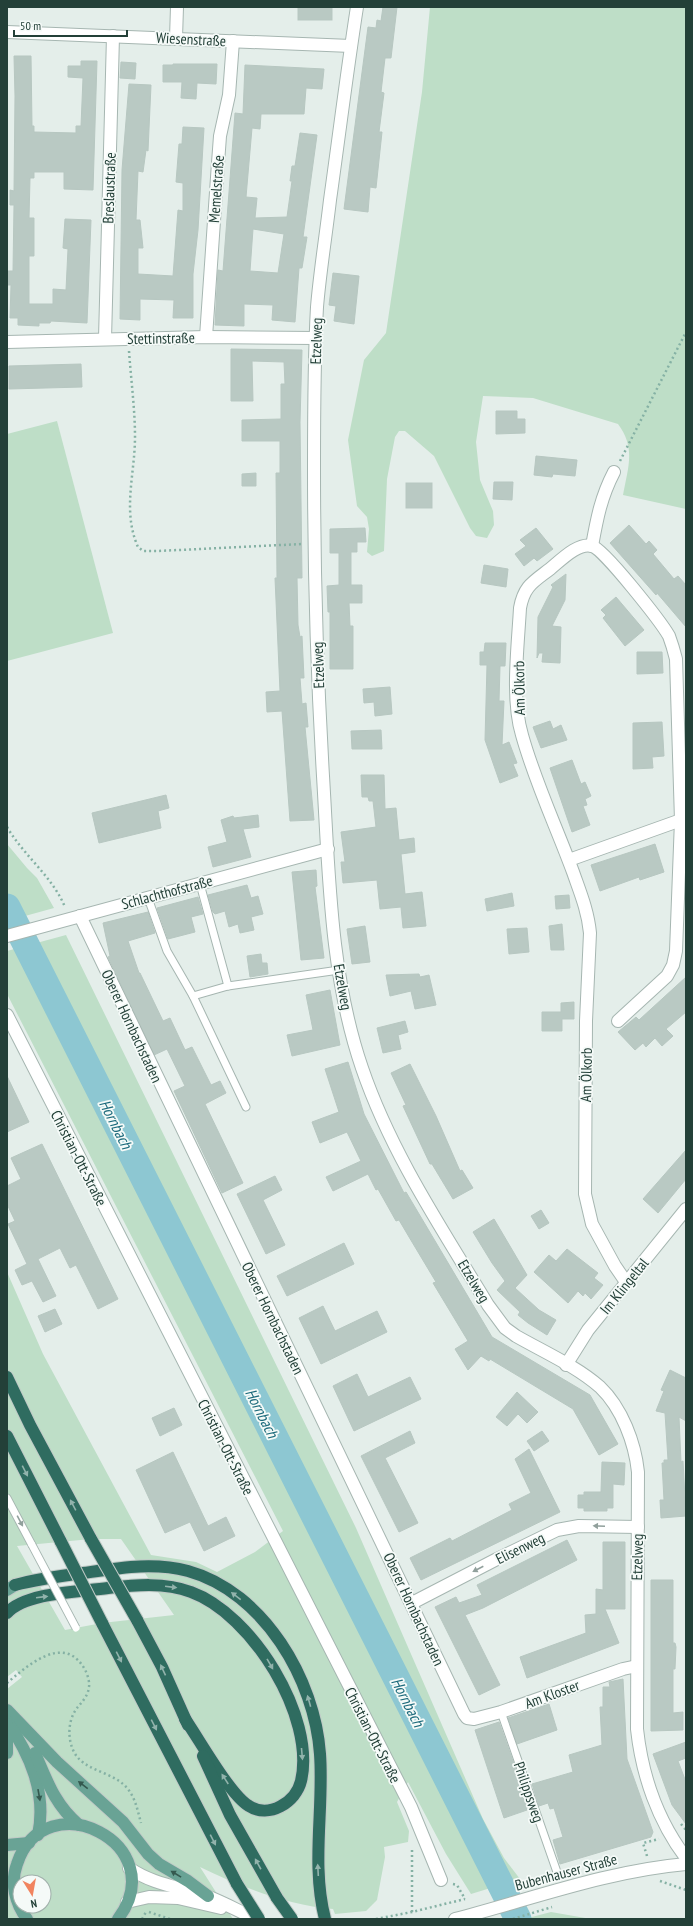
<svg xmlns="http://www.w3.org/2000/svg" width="693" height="1926" font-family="'PT Sans Narrow',sans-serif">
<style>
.green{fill:#bedec7;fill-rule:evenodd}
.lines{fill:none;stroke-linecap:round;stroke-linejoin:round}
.river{stroke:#8dc7d2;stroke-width:27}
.building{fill:#b9c9c3;stroke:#b7c7c1;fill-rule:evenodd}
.service-casing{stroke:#a6b6b1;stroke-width:9}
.minor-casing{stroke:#a6b6b1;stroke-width:14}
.tertiary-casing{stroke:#a6b6b1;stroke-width:14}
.primary-casing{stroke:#c1cac7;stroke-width:14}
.motorway-casing{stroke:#c1cac7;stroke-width:14}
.path{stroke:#85b1a4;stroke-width:2.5;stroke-dasharray:2 3;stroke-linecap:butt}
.service{stroke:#fff;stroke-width:7}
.minor{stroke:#fff;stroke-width:12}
.tertiary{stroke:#fff;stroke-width:12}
.primary{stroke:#69a395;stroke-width:12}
.motorway{stroke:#2f6c60;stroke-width:12}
.service-bridge-casing{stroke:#a6b6b1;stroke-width:9;stroke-linecap:butt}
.motorway-bridge-casing{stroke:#c1cac7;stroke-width:14;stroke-linecap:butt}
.service-bridge{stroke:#fff;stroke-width:7}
.motorway-bridge{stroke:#2f6c60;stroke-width:12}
.oneway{fill:#92b3ac}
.oneway2{fill:#91a09c}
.oneway3{fill:#34594f}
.labels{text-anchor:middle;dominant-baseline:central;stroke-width:3.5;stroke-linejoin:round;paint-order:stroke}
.street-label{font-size:15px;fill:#234038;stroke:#f5faf8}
.water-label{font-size:16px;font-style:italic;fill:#1d6b7c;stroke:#f5faf8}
</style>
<rect width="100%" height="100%" fill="#e4eeea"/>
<g class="green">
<path d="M430 7H686V509L623 495C628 467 636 448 618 424L533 398 483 396 476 442 480 480 493 511 494 525 487 538 476 536 470 528 434 456 405 431H399L395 437 387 479 384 551 372 556 367 552 369 529 367 517 357 506 348 440 364 360 386 333 422 92Z"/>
<path d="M57 421 113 633 7 661V434Z"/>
<path d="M7 844 27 868 37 878 54 908 7 921Z"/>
<path d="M66 935 356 1528 483 1819 504 1858 520 1879 471 1894 446 1854 408 1782 397 1802 409 1831 408 1842 384 1847 385 1857 377 1900 366 1911 335 1914 333 1909C286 1905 242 1887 200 1867L233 1919H7V1689L22 1677 16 1670 7 1677V1272L43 1354 151 1555 196 1562 217 1572 255 1552 283 1531 7 994V951ZM91 1539H121L174 1615 102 1623 65 1630 17 1546ZM20 1882H44V1906H20Z"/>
<path d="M551 1912 591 1919H524Z"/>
</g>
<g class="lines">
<path class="river" d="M7 907 518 1919"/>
</g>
<g class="building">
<rect x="298" y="7" width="34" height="13"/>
<path d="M383 7H397L391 58H385L381 92 384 93 379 132H382L376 188 370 187 368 212 344 209 368 27 376 28 377 20 381 21Z"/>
<path d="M14 56H31L32 126H34V132L76 133V126H81L83 78 68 77V66H81V61H97L93 190 64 189V172H34V178H30L29 218H34V256H29V304H53V289L66 290 68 249 63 248 65 219 91 220 87 323 51 321 50 323H39V326L18 325V318H10L11 285H7V271H13L14 205H10V190L14 191 15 96Z"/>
<path d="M121 62 136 63 135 79 120 78Z"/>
<path d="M173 64H217L216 84 197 83 196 99 181 98 182 82H163V65H173Z"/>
<path d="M245 65 324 69 322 89 306 88 304 114H261L260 129 252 128 246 197 257 198 255 218 287 217 292 181H290L292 166H295L300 133 317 135 303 237H307L302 268H299L295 322 272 320 273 305 244 304V326L215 325 218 270 223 271 235 113 243 114ZM253 229 284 234 278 273 250 271Z"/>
<path d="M129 84 151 85 148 151 146 150 143 172 138 171 136 220H140L143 248H138V274L173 276 178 210 183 211V183L176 182 179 144H182L183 127 204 128 198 230 193 274V318H173L174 300 140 299V320L120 319 122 170Z"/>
<path d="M333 273 359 276 354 324 334 321 336 306 329 305Z"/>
<path d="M231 349 302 350 300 422 302 578H297L298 625 300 637 302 636 304 678H300L302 704 306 703 308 727H305L314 820 290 821 282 711 267 712 266 692 280 691 275 578H277L276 473H280V441H242V420L281 419V384H285L284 362 252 361 253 401H231Z"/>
<path d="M81 364 82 387 9 389V366Z"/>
<path d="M496 411H517V419H525V433L496 434Z"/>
<path d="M536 456 577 460 575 476 553 474 552 477 534 475Z"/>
<path d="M256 473V486H242V474Z"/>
<path d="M494 482H513L512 500 493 499Z"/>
<rect x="406" y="483" width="26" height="25"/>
<path d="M629 525 646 544 649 541 657 550 653 554 674 579 678 576 686 585V627L657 593 656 595 610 543Z"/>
<path d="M365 528 366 542H357V552H351V585H362V603H349L350 626H353V669H330V612H328L327 586 339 585V553H330V529Z"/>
<path d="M536 528 553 549 537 561 534 558 524 566 515 554 526 546 520 540Z"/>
<path d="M484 565 508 569 506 587 481 583Z"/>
<path d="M566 574 565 600 552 626 561 627 560 663 542 662 543 653H539L537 658 538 617 553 587 551 585Z"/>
<path d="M616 597 644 630 625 646 603 618 606 615 601 610Z"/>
<path d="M485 643H506L505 666H500L499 701H504L502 745 509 742 517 763 513 764 518 776 500 783 485 740 487 665H480V652H484Z"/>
<path d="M637 652H662L663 673 637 674Z"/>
<path d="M390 687 392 714 375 716 374 702 364 703 363 689Z"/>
<path d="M550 721 553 729 561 725 567 740 541 748 533 727Z"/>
<path d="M662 722 664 756 652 757 653 768 633 769V723Z"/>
<path d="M381 730 382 749H352L351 731Z"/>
<path d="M572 760 581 784 585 782 591 796 585 799 587 805 583 806 590 825 572 832 550 768Z"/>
<path d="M361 775H384L385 809 396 808 399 840 414 838 415 852 401 854 405 894 422 892 426 926 403 928 401 907 380 909 377 880 343 883 341 862H345L341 832 376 827 373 801H369L368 797H362Z"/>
<path d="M166 795 169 808 158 811 161 828 99 843 92 813Z"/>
<path d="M258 815 259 827 243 829 251 857 213 867 208 847 227 842 221 820 233 816 234 818Z"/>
<path d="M655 844 664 872 640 880 639 877 600 891 591 865Z"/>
<path d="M316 870 317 886 315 887 324 958 301 960 292 872Z"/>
<path d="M247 885 251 898 258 896 263 914 251 917 254 930 240 933 238 924 229 927 225 911 215 914 213 912 208 895Z"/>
<path d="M512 893 514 906 487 911 485 899Z"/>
<path d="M569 895 570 908 556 909 555 896Z"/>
<path d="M198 897 203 914 191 917 195 932 168 939 157 908Z"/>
<path d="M148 912 155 933 128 941 139 973H140L163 1021 170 1018 185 1050 192 1047 211 1085 220 1081 226 1093 205 1104 243 1183 222 1193 174 1091 185 1086 167 1049 154 1055 108 957 110 956 103 923Z"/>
<path d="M562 924 564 950H551L549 926Z"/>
<path d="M365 926 370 962 352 964 347 929Z"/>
<path d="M527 928 529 952 509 954 507 929Z"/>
<path d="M261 954 262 963H267L268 974 250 977 247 956Z"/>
<path d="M419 974 420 977 429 975 436 1005 415 1009 411 991 390 996 386 975Z"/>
<path d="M686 977V1012L666 1029 673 1036 662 1046 655 1038 646 1047 643 1043 635 1050 618 1032 636 1017 639 1020Z"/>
<path d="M330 990 340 1045 292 1056 287 1035 313 1030 306 995Z"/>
<path d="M574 1002V1019H562V1031H542V1012H561V1003Z"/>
<path d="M405 1021 408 1032 398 1035 401 1049 383 1053 377 1028Z"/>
<path d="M348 1062 364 1114 404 1193 406 1192 492 1337 590 1395 618 1444 599 1455 573 1409 490 1359 489 1361 481 1356 468 1370 455 1349 468 1341 433 1283 436 1282 412 1242 399 1220 396 1221 378 1189 376 1190 368 1174 333 1191 326 1177 361 1161 347 1132 320 1143 312 1122 339 1112 325 1069Z"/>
<path d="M410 1064 436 1116 460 1171 462 1170 473 1188 453 1199 432 1164H430L403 1106 406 1105 391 1073Z"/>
<path d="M7 1076 29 1122 7 1132Z"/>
<path d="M42 1144 118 1299 98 1309 76 1265 70 1268 60 1248 38 1259 56 1296 43 1302 32 1281 22 1285 15 1270 27 1264 8 1224 15 1221 7 1204V1186L21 1179 11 1158Z"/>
<path d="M686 1150V1179L658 1213 643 1199Z"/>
<path d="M275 1176 282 1190 263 1200 285 1245 266 1254 237 1194Z"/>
<path d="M541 1210 549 1223 539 1229 531 1216Z"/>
<path d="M494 1219 527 1275 515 1288 539 1310 556 1320 547 1335 528 1323 518 1315 520 1312 497 1290 505 1281 492 1263 473 1232Z"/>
<path d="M344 1243 354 1264 287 1296 277 1276Z"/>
<path d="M567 1249 598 1273 594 1278 603 1285 591 1299 585 1293 583 1296 578 1291 568 1303 534 1272 549 1255 556 1261Z"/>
<path d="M323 1306 335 1331 377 1311 387 1332 321 1364 299 1318Z"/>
<path d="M55 1309 62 1324 45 1332 38 1316Z"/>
<path d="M670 1370 686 1378V1421L679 1417 681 1462 683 1461 686 1516 661 1518 660 1500H664L662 1463H664V1460H668L665 1413 656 1411 664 1391 661 1390Z"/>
<path d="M357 1374 368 1397 410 1377 421 1399 354 1431 333 1386Z"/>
<path d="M517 1392 538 1412 527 1423 518 1414 507 1426 496 1417Z"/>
<path d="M174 1408 182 1425 160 1436 152 1418Z"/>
<path d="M410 1431 415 1443 385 1458 418 1523 399 1532 361 1456Z"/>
<path d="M542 1431 549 1441 534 1451 527 1441Z"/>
<path d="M529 1449 560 1512 421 1580 410 1558 450 1538 452 1541 512 1510 509 1504 531 1493 515 1459Z"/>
<path d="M173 1452 208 1526 226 1517 235 1536 204 1551 190 1522 165 1533 136 1470Z"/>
<path d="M602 1462 625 1463 624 1485 613 1484V1508H607V1511H584V1508H578V1495H584V1492H601Z"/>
<path d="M567 1540 577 1560 483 1608 465 1615 500 1685 479 1695 435 1607 456 1597 459 1603 482 1595 477 1585Z"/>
<path d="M603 1542H625V1609H605L619 1643 527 1678 520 1657 586 1633 585 1615 596 1614V1589L603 1590Z"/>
<path d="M651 1580H673V1643H675L676 1647 675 1669H673V1713L683 1712V1730L651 1731Z"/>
<path d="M623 1679 627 1759 653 1832 651 1837 560 1864 553 1840 563 1837 554 1808 550 1809 548 1803 539 1806 532 1784 573 1772 569 1755 602 1745 600 1707H603V1687H610L609 1682Z"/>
<path d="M549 1704 557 1730 517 1744 508 1718Z"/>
<path d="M499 1722 530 1809 504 1818 475 1730Z"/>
<path d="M686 1742V1758L678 1761 686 1782V1824L672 1805 653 1754Z"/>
</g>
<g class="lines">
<g class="service-casing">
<g id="service">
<path d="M200 884 228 986"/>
<path d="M148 898 167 951 193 996 246 1107"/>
<path d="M193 996 228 986 339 970"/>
<path d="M7 1498 32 1545"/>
<path d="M501 1712 557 1872"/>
</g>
</g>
<g class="minor-casing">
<g id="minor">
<path d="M7 32 351 46"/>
<path d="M176 38 177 7"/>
<path d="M206 337 218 163 220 136 229 95 233 41"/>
<path d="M105 339 113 36"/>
<path d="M7 342 206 337 315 338"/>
<path d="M592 546C597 518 601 497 614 472"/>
<path d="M569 860 681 820"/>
<path d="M80 916C206 1183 338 1447 464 1714L467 1718 474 1719 501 1712 623 1669 637 1666"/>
<path d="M7 936 328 849"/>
<path d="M7 1015 411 1807 441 1880"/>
<path d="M618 1021 667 976 673 965 676 951 681 820 676 659C674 651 672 644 669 636 661 622 604 549 592 546 578 542 560 561 550 569 533 582 524 586 520 608 518 646 511 699 522 735 535 782 556 826 573 872 580 892 588 911 590 933L586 1021 585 1194 592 1224 615 1266 626 1282"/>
<path d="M566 1365 588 1330 686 1209"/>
<path d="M412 1603 497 1559 557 1530 579 1526 638 1527"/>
</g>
</g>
<g class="tertiary-casing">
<g id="tertiary">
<path d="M357 7C347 71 339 136 330 200 326 235 320 271 317 307 314 360 314 414 314 468 314 571 317 674 323 776 329 874 330 975 362 1068 391 1153 442 1229 488 1305L505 1328 516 1336C544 1352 576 1366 600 1387 622 1408 635 1443 638 1472L637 1729C642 1775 658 1821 686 1858"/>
<path d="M129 1868C152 1884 179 1887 206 1896 223 1902 240 1912 256 1919"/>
<path d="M127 1902 149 1897 178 1898 221 1908"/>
<path d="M455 1919C532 1899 607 1871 686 1864"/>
</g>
</g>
<g class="primary-casing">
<g id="primary">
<path d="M7 1590 15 1585"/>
<path d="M7 1710 57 1762 123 1822 148 1854 159 1864 188 1881 208 1896"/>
<path d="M7 1721C30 1755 47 1793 38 1835"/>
<path d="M7 1724V1753"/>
<path d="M35 1753C47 1781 55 1805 79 1825"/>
<path d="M7 1845 29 1843"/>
<path d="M27 1919C15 1903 10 1883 17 1864 45 1780 174 1844 118 1919"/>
</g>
</g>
<g class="motorway-casing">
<g id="motorway">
<path d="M7 1377 30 1425 91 1539"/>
<path d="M7 1436 61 1542"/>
<path d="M15 1585C37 1579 60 1576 83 1573 119 1568 153 1562 188 1571 264 1592 315 1680 320 1754 324 1809 311 1864 325 1919"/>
<path d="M7 1613C26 1592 80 1592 108 1588 135 1585 165 1582 191 1592 252 1614 316 1717 301 1781 296 1802 269 1819 249 1806 230 1795 199 1739 185 1719"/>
<path d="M137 1620 162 1667 188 1725"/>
<path d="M102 1623 237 1884"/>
<path d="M203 1756 230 1815 277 1898"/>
</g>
</g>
<g class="path">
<path d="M129 351C131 380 135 409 135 437 135 474 122 511 138 547L143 551H158L302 544"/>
<path d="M620 461 686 332"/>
<path d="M7 827C24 856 52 876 65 907"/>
<path d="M7 1683C26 1667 61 1635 82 1665 86 1670 90 1680 89 1687 88 1696 82 1702 77 1708 68 1720 67 1738 74 1752 85 1773 117 1771 130 1792 136 1801 138 1812 141 1823"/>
<path d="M681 1824 686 1830"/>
<path d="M647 1856 643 1843 659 1839"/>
<path d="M660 1881 686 1890"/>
<path d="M453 1884 457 1885 465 1899"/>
<path d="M149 1912 170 1919"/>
<path d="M412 1912V1847"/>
<path d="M142 1919 146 1912"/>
<path d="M376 1919 412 1912 465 1899"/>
<path d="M513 1919 552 1907"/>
</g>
<use href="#service" class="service"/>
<use href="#minor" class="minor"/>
<use href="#tertiary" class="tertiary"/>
<use href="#primary" class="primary"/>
<use href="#motorway" class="motorway"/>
<g class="service-bridge-casing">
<path id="service-bridge" d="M32 1545 76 1628"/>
</g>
<g class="motorway-bridge-casing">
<g id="motorway-bridge">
<path d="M91 1539 137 1620"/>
<path d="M61 1542 102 1623"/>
<path d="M237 1884 259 1919"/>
<path d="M277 1898 292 1919"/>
</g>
</g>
<use href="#service-bridge" class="service-bridge"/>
<use href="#motorway-bridge" class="motorway-bridge"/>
</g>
<defs><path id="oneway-solid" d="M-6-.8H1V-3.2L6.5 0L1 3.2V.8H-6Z"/></defs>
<g class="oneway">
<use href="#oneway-solid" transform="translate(25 1471) rotate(63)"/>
<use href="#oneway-solid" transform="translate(73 1505) rotate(-118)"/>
<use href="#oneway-solid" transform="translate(171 1587) rotate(7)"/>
<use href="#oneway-solid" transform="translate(236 1596) rotate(-142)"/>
<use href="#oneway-solid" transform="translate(42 1597) rotate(-7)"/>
<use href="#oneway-solid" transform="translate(119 1657) rotate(63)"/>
<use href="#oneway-solid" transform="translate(270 1664) rotate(60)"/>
<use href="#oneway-solid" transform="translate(163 1670) rotate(-115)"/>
<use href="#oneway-solid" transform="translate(309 1701) rotate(-106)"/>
<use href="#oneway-solid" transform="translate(154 1725) rotate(63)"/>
<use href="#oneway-solid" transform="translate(302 1754) rotate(85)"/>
<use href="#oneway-solid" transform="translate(225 1779) rotate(-123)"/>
<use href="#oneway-solid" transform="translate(213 1840) rotate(63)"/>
<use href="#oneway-solid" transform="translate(258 1864) rotate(-119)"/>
<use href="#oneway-solid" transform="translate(318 1870) rotate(-93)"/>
</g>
<g class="oneway2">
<use href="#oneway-solid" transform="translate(20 1521) rotate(62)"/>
<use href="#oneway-solid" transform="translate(599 1526) rotate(-178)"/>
<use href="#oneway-solid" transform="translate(478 1569) rotate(153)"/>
</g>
<g class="oneway3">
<use href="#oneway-solid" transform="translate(83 1785) rotate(-142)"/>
<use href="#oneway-solid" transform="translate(39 1795) rotate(80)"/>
<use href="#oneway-solid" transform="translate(176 1874) rotate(-149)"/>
</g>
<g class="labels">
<g class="street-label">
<text transform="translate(191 39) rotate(3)">Wiesenstraße</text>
<text transform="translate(109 188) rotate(-88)">Breslaustraße</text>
<text transform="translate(216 189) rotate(-86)">Memelstraße</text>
<text transform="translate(161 338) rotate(-1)">Stettinstraße</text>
<text transform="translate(316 341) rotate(-88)">Etzelweg</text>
<text transform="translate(318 665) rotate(-92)">Etzelweg</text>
<text transform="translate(519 688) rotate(-91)">Am Ölkorb</text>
<text transform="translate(167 892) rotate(-15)">Schlachthofstraße</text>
<text transform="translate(343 987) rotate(80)">Etzelweg</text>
<text transform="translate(132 1026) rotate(65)">Oberer Hornbachstaden</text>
<text transform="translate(586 1075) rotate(-89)">Am Ölkorb</text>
<text transform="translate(79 1158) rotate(63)">Christian-Ott-Straße</text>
<text transform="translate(474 1281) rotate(59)">Etzelweg</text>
<text transform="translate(624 1286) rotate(-51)">Im Klingeltal</text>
<text transform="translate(273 1318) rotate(64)">Oberer Hornbachstaden</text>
<text transform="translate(226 1447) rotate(63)">Christian-Ott-Straße</text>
<text transform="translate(520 1548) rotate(-26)">Elisenweg</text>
<text transform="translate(637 1557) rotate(-89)">Etzelweg</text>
<text transform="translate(414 1609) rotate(65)">Oberer Hornbachstaden</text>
<text transform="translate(552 1694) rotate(-20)">Am Kloster</text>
<text transform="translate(373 1735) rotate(63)">Christian-Ott-Straße</text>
<text transform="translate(529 1792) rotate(71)">Philippsweg</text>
<text transform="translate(566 1872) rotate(-15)">Bubenhauser Straße</text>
</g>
<g class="water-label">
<text transform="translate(116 1124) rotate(63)">Hornbach</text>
<text transform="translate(262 1413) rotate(63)">Hornbach</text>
<text transform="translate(408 1702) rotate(63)">Hornbach</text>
</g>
</g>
<rect width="693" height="1926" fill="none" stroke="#234038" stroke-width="16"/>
<g transform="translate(32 1894) rotate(169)"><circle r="19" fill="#f5faf8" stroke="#a1b0ab"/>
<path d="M0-3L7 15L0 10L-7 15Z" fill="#f1845f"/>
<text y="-6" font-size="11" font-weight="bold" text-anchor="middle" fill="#234038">N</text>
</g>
<path d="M14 30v6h113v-6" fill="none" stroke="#234038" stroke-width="2"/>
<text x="20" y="30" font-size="12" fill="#234038" stroke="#f5faf8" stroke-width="3" paint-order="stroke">50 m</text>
</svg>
